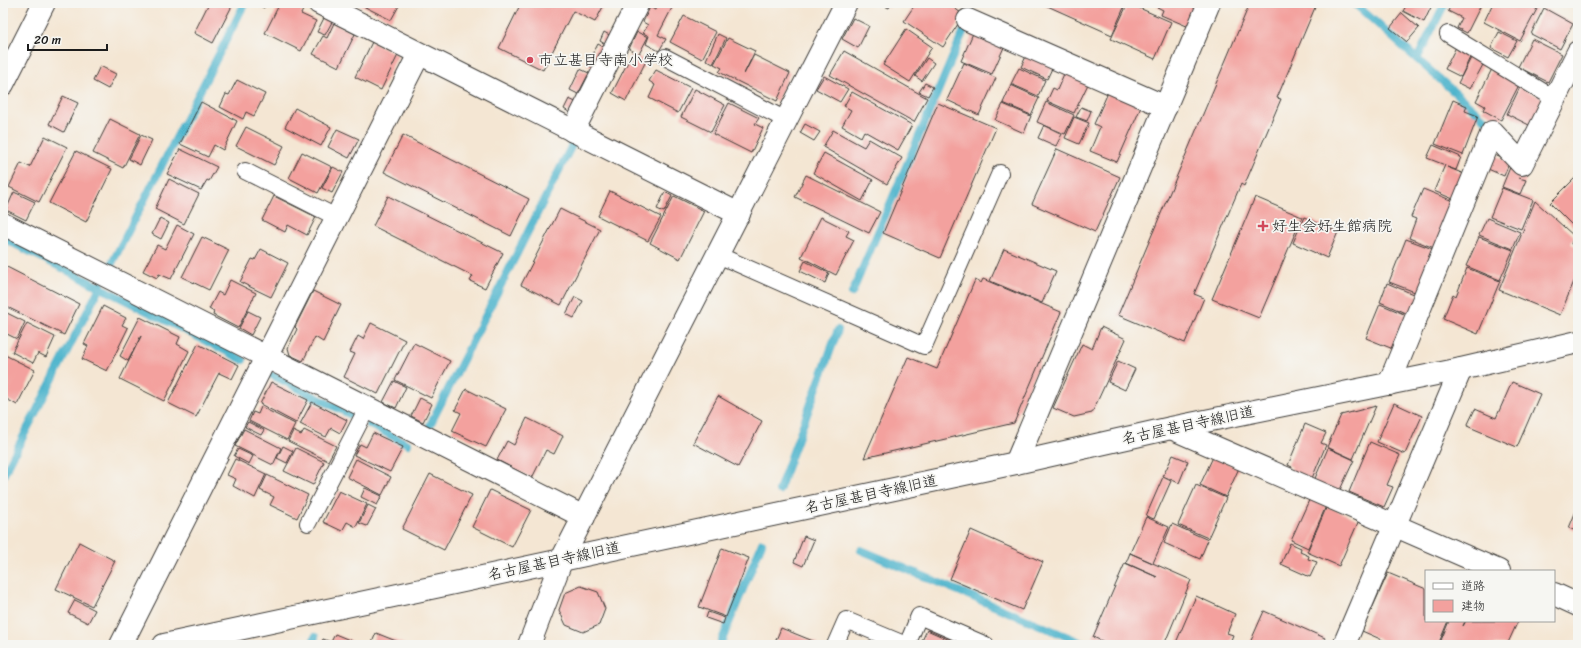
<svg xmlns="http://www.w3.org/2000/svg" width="1581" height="648" font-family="Sriracha,'Klee One',sans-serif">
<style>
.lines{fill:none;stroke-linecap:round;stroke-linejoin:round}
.stream{stroke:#4db4cc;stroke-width:8}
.building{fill:#f3a19e}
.service-casing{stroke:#3c3a37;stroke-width:18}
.minor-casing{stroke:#3c3a37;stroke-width:24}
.tertiary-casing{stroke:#3c3a37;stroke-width:24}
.service{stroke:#fff;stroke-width:16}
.minor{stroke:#fff;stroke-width:22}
.tertiary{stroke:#fff;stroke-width:22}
.poi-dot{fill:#d1495b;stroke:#f6f6f2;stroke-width:1.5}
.labels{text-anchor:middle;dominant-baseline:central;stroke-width:3.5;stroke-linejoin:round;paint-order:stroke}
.poi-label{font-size:15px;fill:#1c1c1c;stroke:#f6f6f2;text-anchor:start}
.street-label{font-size:15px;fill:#1c1c1c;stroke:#f6f6f2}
</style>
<rect width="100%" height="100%" fill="#f6f6f2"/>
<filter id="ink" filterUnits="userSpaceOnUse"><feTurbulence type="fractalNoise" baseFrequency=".025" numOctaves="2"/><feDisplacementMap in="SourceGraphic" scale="8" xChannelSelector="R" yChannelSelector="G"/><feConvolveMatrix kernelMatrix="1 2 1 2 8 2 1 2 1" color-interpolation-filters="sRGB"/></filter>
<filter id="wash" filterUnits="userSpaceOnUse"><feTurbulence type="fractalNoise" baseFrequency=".012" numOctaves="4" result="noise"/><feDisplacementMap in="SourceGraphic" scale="16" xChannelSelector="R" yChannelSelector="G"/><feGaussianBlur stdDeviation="0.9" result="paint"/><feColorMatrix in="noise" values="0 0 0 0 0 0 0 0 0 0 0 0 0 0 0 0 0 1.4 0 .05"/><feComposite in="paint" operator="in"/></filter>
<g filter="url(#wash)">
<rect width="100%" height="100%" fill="#f4e6d3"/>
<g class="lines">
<g class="stream">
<path d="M1354 3 1489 123"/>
<path d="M1417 59 1445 3"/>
<path d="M3 238 243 360"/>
<path d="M110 267 245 3"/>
<path d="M852 293 965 28"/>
<path d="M272 375 351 415"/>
<path d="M370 425 408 444"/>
<path d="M430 425 573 143"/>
<path d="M3 476 101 285"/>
<path d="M779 490 838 330"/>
<path d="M861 550 1087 645"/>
<path d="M312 645 315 637"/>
<path d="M720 645 762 543"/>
</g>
</g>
<g id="blocks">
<g class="building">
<path d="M209 3H225L232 6 213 43 194 33Z"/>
<path d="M257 3H266L264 8 256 4Z"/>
<path d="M280 3H294L304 8 301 14 316 21 301 51 265 33Z"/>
<path d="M357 3H398L400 4 391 20Z"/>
<path d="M521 3H605L595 22 573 11 543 70 499 48Z"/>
<path d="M658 3H666L673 6 658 35 666 39 659 51 646 44 649 36 643 33 648 25 643 22 650 7 655 10Z"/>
<path d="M878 3H891L889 8Z"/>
<path d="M916 3H947L964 15 943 47 904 21Z"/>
<path d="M1044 3H1126L1112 35 1043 4Z"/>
<path d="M1128 3 1171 22 1155 59 1111 39Z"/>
<path d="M1159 3H1199L1189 27 1161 15 1163 10 1157 7Z"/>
<path d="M1250 3H1311L1316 5 1277 98 1281 99 1244 186 1241 184 1194 294 1204 298 1185 343 1118 315Z"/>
<path d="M1408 3H1433L1424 22 1403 11Z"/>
<path d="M1452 3H1482L1467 33 1457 28 1462 18 1448 11Z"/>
<path d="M1493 3H1529L1528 4 1537 9 1520 41 1484 22Z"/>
<path d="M1544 8 1573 24 1560 49 1531 34Z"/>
<path d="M1402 13 1419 28 1407 42 1390 28Z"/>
<path d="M684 16 716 32 702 59 670 42Z"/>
<path d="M324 18 332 22 325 35 317 32Z"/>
<path d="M853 18 869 26 858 48 842 39Z"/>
<path d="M334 23 355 34 339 67 313 54 323 36 327 38Z"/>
<path d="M906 29 932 47 910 82 883 65Z"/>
<path d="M974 31 1005 45 992 74 961 61Z"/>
<path d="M604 32 613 37 608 46 600 41Z"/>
<path d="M637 32 648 37 639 54 629 49Z"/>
<path d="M1499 32 1517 41 1508 57 1491 48Z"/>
<path d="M718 34 726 38 713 64 706 60Z"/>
<path d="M728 38 755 51 744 74 754 55 790 73 777 101 719 72 722 68 714 64Z"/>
<path d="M1532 39 1562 54 1548 82 1518 67Z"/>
<path d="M372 42 398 55 381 90 355 77Z"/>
<path d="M598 44 607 49 597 69 587 65Z"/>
<path d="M1457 45 1472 53 1461 77 1445 69Z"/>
<path d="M1029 50 1055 62 1047 79 1021 67Z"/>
<path d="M844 51 927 98 914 122 830 75Z"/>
<path d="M632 54 646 61 626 101 612 93Z"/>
<path d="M1473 54 1485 61 1470 89 1458 83Z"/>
<path d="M927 58 934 63 922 81 915 76Z"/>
<path d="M964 63 996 78 979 115 947 100Z"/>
<path d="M100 66 116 74 108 89 93 81Z"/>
<path d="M1067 67 1091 78 1074 113 1047 101 1053 88 1057 90Z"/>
<path d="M1019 68 1045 80 1038 96 1011 84Z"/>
<path d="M580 69 589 73 578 94 570 90Z"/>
<path d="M1492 69 1520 83 1501 120 1483 110 1485 106 1476 101Z"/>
<path d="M656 70 691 88 678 113 649 98 655 85 649 81Z"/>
<path d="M824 76 848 89 840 102 816 89Z"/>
<path d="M237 80 265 94 254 116 246 112 243 119 220 107 226 94 229 95Z"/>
<path d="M925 83 933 87 928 96 919 92Z"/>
<path d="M1011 85 1039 98 1031 115 1003 103Z"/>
<path d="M1520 87 1546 100 1533 127 1507 114Z"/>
<path d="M1110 88 1141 107 1117 162 1090 151 1100 127 1094 124Z"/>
<path d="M695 89 725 105 711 132 681 117Z"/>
<path d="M852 92 912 125 898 150 864 131 861 137 842 126 851 110 844 106Z"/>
<path d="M63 96 78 103 64 132 49 124Z"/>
<path d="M569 99 578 103 572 114 564 109Z"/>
<path d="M1453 100 1467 106 1465 111 1478 116 1463 155 1435 144Z"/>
<path d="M201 102 237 121 223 150 214 145 208 157 180 144Z"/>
<path d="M1046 102 1074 115 1065 134 1037 122Z"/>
<path d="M729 103 759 118 755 124 763 128 751 153 713 134Z"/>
<path d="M938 103 996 128 940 258 883 233Z"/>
<path d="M1003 104 1031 116 1024 133 995 120Z"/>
<path d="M1081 107 1091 111 1087 121 1076 117Z"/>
<path d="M295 108 331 127 321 146 285 127Z"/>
<path d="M1074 117 1089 123 1079 144 1065 138Z"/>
<path d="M110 119 140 134 123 168 93 153Z"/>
<path d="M805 124 820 132 814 141 800 133Z"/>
<path d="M1044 125 1062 134 1056 146 1038 138Z"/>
<path d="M246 127 284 146 274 165 236 146Z"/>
<path d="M337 129 359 139 349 158 328 147Z"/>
<path d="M833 130 864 147 869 139 902 158 887 184 823 147Z"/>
<path d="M141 135 152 140 140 165 129 159Z"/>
<path d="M403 135 529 199 511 236 384 172Z"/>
<path d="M45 136 67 147 39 202 9 187 21 163 30 167Z"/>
<path d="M1433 145 1461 157 1456 170 1447 167 1469 176 1458 201 1434 191 1445 165 1427 158Z"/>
<path d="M180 149 217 167 209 181 207 180 201 190 167 174Z"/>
<path d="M1057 149 1120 177 1095 232 1032 204Z"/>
<path d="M76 151 112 169 86 222 49 203Z"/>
<path d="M302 152 332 167 318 193 289 178Z"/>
<path d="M824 153 873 180 862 201 813 173Z"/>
<path d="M1494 155 1510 161 1504 176 1488 169Z"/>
<path d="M1511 165 1522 169 1519 178 1526 180 1520 194 1502 187Z"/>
<path d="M333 167 343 172 332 193 322 188Z"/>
<path d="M806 175 880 212 869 233 795 197Z"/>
<path d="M1578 175V231L1550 203Z"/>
<path d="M169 179 199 194 184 224 155 209Z"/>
<path d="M1502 188 1533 200 1521 229 1490 217Z"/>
<path d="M1423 189 1458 203 1439 250 1409 238 1416 219 1411 217Z"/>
<path d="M610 191 661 217 648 241 598 216Z"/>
<path d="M14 192 35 202 26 220 6 210Z"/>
<path d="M665 192 672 196 664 212 657 209Z"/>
<path d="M274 196 316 217 307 235 288 225 285 232 262 220Z"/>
<path d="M388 196 503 253 485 288 470 281 473 276 373 226Z"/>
<path d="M674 196 704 211 680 259 650 243Z"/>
<path d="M1255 197 1302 217 1259 318 1212 299Z"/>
<path d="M1535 201 1574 236 1571 244 1578 247V272L1560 315 1499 290Z"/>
<path d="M560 209 600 229 561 305 521 285Z"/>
<path d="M821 217 849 231 846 236 854 240 836 275 801 257Z"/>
<path d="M1304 217 1338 232 1327 258 1293 243Z"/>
<path d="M160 218 169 223 161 239 152 234Z"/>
<path d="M1487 218 1520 232 1513 249 1479 235Z"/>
<path d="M177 225 194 234 171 279 159 274 157 278 143 271 157 245 165 249Z"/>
<path d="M202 237 229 250 209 290 182 277Z"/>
<path d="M1479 237 1513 250 1500 280 1466 266Z"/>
<path d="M1406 239 1438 251 1420 294 1389 282Z"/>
<path d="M261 249 288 263 271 297 240 282 252 259 255 260Z"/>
<path d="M1004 249 1056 271 1042 303 990 281Z"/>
<path d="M805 261 829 273 825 283 800 271Z"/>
<path d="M3 265 79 304 64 335 3 305Z"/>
<path d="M1467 268 1500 281 1478 334 1443 319 1453 294 1456 296Z"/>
<path d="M983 279 1061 312 1014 423 864 458 908 357 937 369 975 280 981 283Z"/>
<path d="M230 280 256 293 238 328 213 315 214 312 209 309 218 292 223 295Z"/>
<path d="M1387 283 1420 297 1412 316 1380 302Z"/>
<path d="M313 291 341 305 323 342 315 337 303 361 290 355 288 348 297 329 295 327Z"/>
<path d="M575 297 583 301 574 318 566 314Z"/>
<path d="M1380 304 1411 317 1398 351 1366 338Z"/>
<path d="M103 306 126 318 122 325 128 328 107 371 82 359 88 346 84 344Z"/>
<path d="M3 311 25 322 17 339 3 332Z"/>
<path d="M248 311 260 317 251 335 239 328Z"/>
<path d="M140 317 180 337 177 344 189 351 164 401 120 379 141 336 128 361 120 356Z"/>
<path d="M27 323 55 337 46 357 38 353 33 363 12 352Z"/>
<path d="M371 323 405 340 378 394 344 377 355 354 350 352 358 336 363 339Z"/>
<path d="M1101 327 1126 339 1092 413 1074 417 1053 408 1082 344 1092 349Z"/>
<path d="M414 343 450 361 431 398 395 380Z"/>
<path d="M198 344 239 365 232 379 219 373 196 417 168 403Z"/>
<path d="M3 354 35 370 17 405 3 397Z"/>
<path d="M1118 361 1135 369 1125 390 1108 382Z"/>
<path d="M394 381 406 387 396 408 383 402Z"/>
<path d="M271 382 308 400 296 423 260 404Z"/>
<path d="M1512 382 1540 394 1517 447 1467 426 1475 409 1496 418Z"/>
<path d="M466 389 506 409 486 447 452 431 461 413 455 410Z"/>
<path d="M718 396 762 421 738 467 693 443Z"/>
<path d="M420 398 432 404 423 422 411 416Z"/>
<path d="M312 402 347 420 340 433 331 428 326 437 300 424Z"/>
<path d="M1394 403 1422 416 1405 454 1377 442Z"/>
<path d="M1376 406 1353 459 1327 447 1341 415Z"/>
<path d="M261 407 295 424 287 440 249 421 253 412 258 414Z"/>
<path d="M527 418 563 436 554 454 546 450 532 478 497 460 507 441 514 445Z"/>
<path d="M248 422 264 430 261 435 245 427Z"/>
<path d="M1305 424 1326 433 1321 443 1326 445 1310 483 1289 473 1292 467 1288 465Z"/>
<path d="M244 429 281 448 273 465 235 446Z"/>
<path d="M304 430 336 446 328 461 288 441 293 431 301 435Z"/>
<path d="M373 433 403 447 390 472 354 455 360 444 366 447Z"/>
<path d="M1370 442 1400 455 1387 485 1393 487 1384 507 1349 492Z"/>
<path d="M283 446 293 451 287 463 277 458Z"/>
<path d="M296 448 324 462 313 485 284 471Z"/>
<path d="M1328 448 1354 460 1338 494 1313 483Z"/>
<path d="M238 449 253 456 249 464 234 456Z"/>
<path d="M1173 455 1188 461 1179 483 1163 476Z"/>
<path d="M1213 457 1239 468 1226 497 1200 485Z"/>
<path d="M235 459 266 474 255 498 233 486 236 479 227 475Z"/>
<path d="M356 459 391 477 382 495 347 477Z"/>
<path d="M430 474 472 495 444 550 402 529Z"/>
<path d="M267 475 308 495 297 518 270 505 274 497 260 490Z"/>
<path d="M1163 477 1171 481 1154 519 1146 516Z"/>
<path d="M1196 485 1226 498 1208 538 1178 525Z"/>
<path d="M365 488 382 496 377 505 361 497Z"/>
<path d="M490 490 531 510 512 547 472 527Z"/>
<path d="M339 491 367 504 356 527 347 522 342 531 323 522Z"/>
<path d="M1310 498 1326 506 1308 548 1291 540Z"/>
<path d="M368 505 376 509 367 526 359 523Z"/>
<path d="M1327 506 1359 520 1339 566 1307 552Z"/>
<path d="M1578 506V532L1569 528Z"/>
<path d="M1146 517 1169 527 1153 563 1130 553Z"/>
<path d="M1172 524 1208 540 1200 559 1164 543Z"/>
<path d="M971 530 1043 562 1022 610 950 579Z"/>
<path d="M804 536 814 540 803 566 794 562Z"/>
<path d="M79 542 115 561 92 606 56 589Z"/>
<path d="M1290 543 1301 548 1300 552 1309 556 1308 559 1317 562 1310 577 1281 564Z"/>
<path d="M722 548 749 558 726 617 699 607Z"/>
<path d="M1130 553 1191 580 1164 645H1111L1093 637 1125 563 1157 577 1126 563Z"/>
<path d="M1388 573 1426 589V621H1448L1438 645H1394L1362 631Z"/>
<path d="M581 586 598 592 605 609 599 625 583 632 566 625 559 610 565 593Z"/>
<path d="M1196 596 1235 614 1227 633 1233 635 1229 645H1175Z"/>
<path d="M75 600 95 610 88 623 68 613Z"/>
<path d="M1264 611 1325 638 1322 645H1249Z"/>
<path d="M708 612 725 618 723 624 706 618Z"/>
<path d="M1449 621H1465L1463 626 1466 621H1518L1507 645H1439Z"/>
<path d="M781 628 818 643 817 645H774Z"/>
<path d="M927 630 961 645H920Z"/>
<path d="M376 633 406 645H371Z"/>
<path d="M335 634 352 641 350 645H321L323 639 331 642Z"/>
</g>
</g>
</g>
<g filter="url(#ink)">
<use href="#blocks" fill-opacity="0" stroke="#3c3a37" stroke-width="1"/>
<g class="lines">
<g class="service-casing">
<g id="service">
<path d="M1448 34 1555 99"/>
<path d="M665 57 786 120"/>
<path d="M245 171 336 217"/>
<path d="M718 255 924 346 1000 173"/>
<path d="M308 523 367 408"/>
<path d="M835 645 846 620 906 645"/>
<path d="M907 645 919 616 986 645"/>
</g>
</g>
<g class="minor-casing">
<g id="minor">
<path d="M319 3 739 214"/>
<path d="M968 20 1166 107"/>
<path d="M3 84 44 3"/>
<path d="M573 131 638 3"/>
<path d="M3 224 584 517"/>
<path d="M1389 384 1492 132 1522 164 1578 52"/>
<path d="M1171 428 1499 571"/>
<path d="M1016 463 1209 3"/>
<path d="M1554 594 1578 605"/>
<path d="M121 645 419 54"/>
<path d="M529 645 562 559 846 3"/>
<path d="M1344 645 1461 369"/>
</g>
</g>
<g class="tertiary-casing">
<path id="tertiary" d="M164 645 1016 463 1171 428 1461 369 1578 342"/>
</g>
<use href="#service" class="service"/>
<use href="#minor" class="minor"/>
<use href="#tertiary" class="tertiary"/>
</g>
</g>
<g class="poi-dot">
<circle cx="530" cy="60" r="4"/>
<path d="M1261 220h4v4h4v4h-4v4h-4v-4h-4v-4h4z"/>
</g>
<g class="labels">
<g class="poi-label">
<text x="538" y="60">市立甚目寺南小学校</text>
<text x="1272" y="226">好生会好生館病院</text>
</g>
<g class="street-label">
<text transform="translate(1188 425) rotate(-12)">名古屋甚目寺線旧道</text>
<text transform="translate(871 494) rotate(-12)">名古屋甚目寺線旧道</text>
<text transform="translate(554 561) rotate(-12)">名古屋甚目寺線旧道</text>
</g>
</g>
<rect width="1581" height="648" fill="none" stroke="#f6f6f2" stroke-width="16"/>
<rect x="1425" y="570" width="130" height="52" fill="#f6f6f2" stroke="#9f9f9c"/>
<rect x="1433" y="583" width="20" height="6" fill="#ffffff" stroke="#9f9f9c"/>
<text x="1461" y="590" font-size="12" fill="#1c1c1c">道路</text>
<rect x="1433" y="600" width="20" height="12" fill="#f3a19e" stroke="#9f9f9c"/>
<text x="1461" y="610" font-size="12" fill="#1c1c1c">建物</text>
<path d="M28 44v6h79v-6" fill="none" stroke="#1c1c1c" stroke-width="2"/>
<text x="34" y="44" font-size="12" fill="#1c1c1c" stroke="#f6f6f2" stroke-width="3" paint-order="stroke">20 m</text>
</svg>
